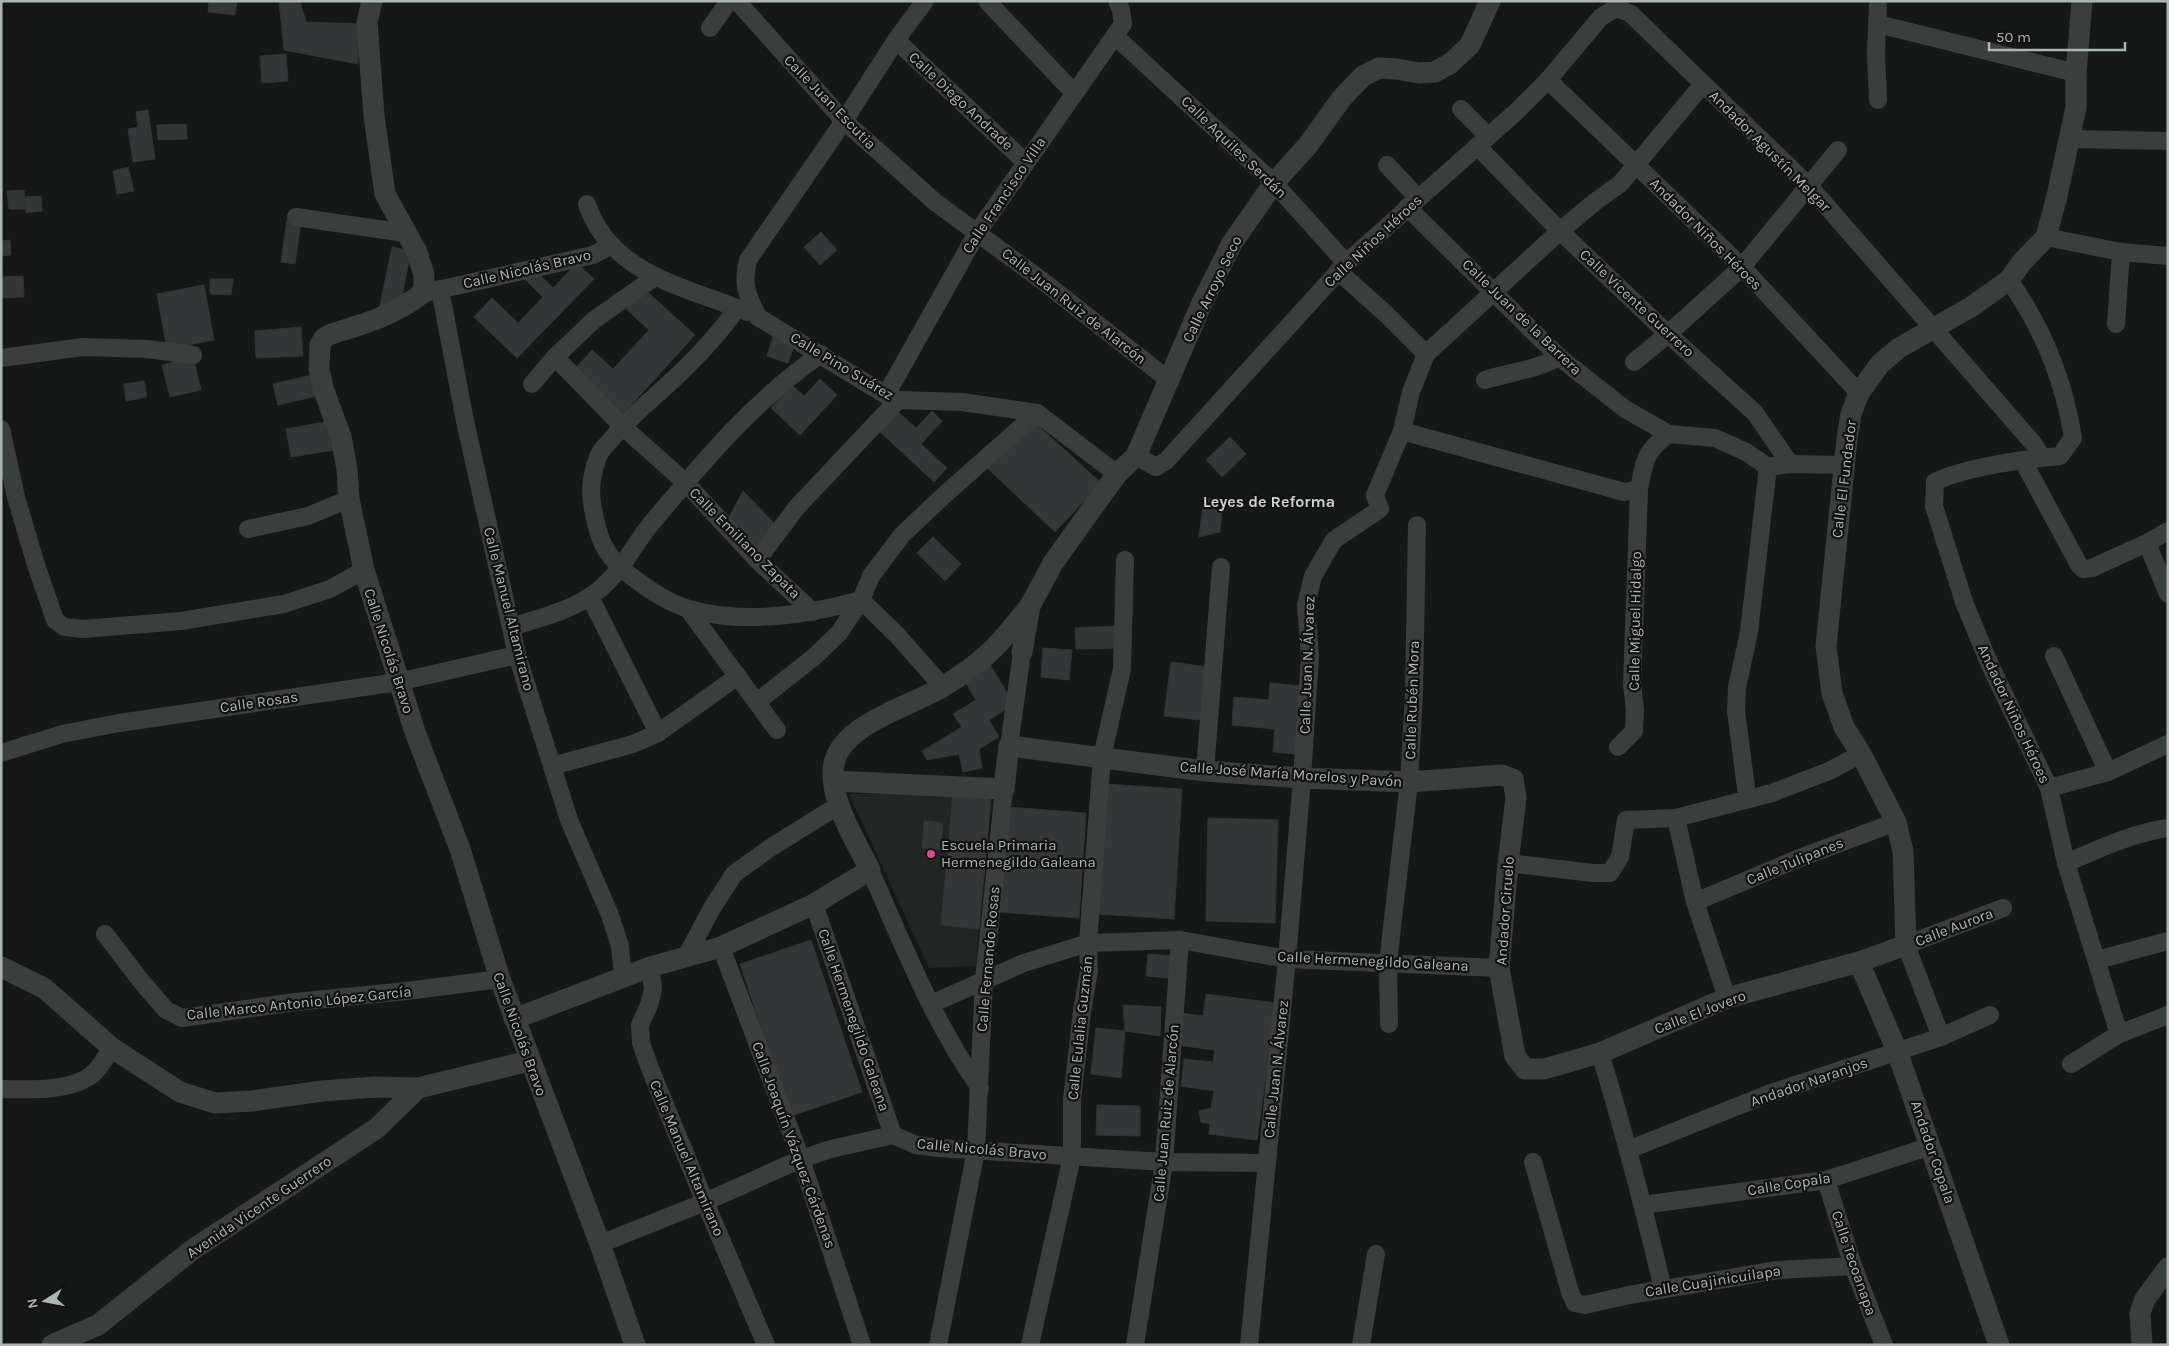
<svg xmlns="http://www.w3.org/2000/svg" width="2169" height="1346" font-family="Karla,sans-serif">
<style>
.built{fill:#232525}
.building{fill:#343737;stroke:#313433}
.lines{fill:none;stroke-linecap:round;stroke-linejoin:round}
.minor{stroke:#3a3f3d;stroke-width:18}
.tertiary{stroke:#3a3f3d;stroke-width:21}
.poi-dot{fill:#e1468e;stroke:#111313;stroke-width:2}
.labels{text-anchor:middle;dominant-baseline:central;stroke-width:4.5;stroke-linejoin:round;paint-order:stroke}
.street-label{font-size:15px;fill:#aab7b1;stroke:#111313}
.poi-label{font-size:15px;fill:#aab7b1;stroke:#111313;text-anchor:start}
.neighbourhood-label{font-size:16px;font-weight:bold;fill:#cad3d0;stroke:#111313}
</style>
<rect width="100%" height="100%" fill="#161818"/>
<path class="built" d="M849 794H953L979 929 976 966 929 968Z"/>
<g class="building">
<path d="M209 1H237L235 15 208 12Z"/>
<path d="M279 1H300L306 22 359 24 358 64 284 50Z"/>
<path d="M286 54 288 81 262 83 260 56Z"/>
<path d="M148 110 155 159 133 162 128 129 138 127 136 112Z"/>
<path d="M186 124 187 139 158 140 157 125Z"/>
<path d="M128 167 134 191 117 194 113 171Z"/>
<path d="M24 190 25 209H9L7 191Z"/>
<path d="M41 196 42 211 26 213 24 197Z"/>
<path d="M287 220 301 222 295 264 281 262Z"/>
<path d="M821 232 837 250 820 265 804 247Z"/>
<path d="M10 240 11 255 1 256V241Z"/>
<path d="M392 247 411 251 400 306 379 310Z"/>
<path d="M577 263 594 279 517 358 474 317 492 298 518 323 543 297 521 275 536 271 553 288Z"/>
<path d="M23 276 24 297 1 298V277Z"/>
<path d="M210 279H233L231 295 210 294Z"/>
<path d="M204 285 214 340 167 349 157 294Z"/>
<path d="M640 285 695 335 622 415 573 371 592 350 613 369 649 330 622 305Z"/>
<path d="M301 327 303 356 256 358 255 331Z"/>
<path d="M773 336 795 343 788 363 767 356Z"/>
<path d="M193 357 201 390 170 397 162 365Z"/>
<path d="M312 375 317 396 278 405 273 384Z"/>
<path d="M820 379 837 395 800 435 771 408 792 385 804 396Z"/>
<path d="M144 381 147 397 126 401 124 384Z"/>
<path d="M897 411 916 428 932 411 942 421 921 444 947 468 934 482 879 431Z"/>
<path d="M1030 418 1101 483 1055 532 985 466Z"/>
<path d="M330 421 335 450 291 457 286 429Z"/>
<path d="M1230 437 1246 454 1222 477 1206 460Z"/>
<path d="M743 491 774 523 758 548 729 517Z"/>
<path d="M1204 498 1223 501 1220 532 1199 537Z"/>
<path d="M933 537 961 564 945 581 917 553Z"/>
<path d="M1114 626 1115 648 1076 649 1075 628Z"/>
<path d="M1043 648 1072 650 1069 680 1041 677Z"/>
<path d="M1171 662 1208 667 1201 720 1164 716Z"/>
<path d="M989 663 1014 704 989 720 999 737 979 749 982 768 963 772 959 754 927 760 922 751 962 727 953 714 976 700 963 678Z"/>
<path d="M1270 683 1303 686 1297 754 1273 752 1275 729 1232 725 1234 697 1269 700Z"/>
<path d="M1105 784 1182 789 1174 919 1098 914Z"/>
<path d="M953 794 991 798 979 929 941 925Z"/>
<path d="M1008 807 1086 813 1079 918 1000 912Z"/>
<path d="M1208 818 1278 820 1275 923 1206 921Z"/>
<path d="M924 821 943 823 941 850 922 848Z"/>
<path d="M811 940 862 1092 791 1116 740 964Z"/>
<path d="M1148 954 1174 956 1171 978 1146 976Z"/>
<path d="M1206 994 1276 1003 1257 1140 1209 1134 1210 1124 1201 1122 1199 1111 1211 1108 1214 1091 1181 1086 1184 1059 1213 1062 1215 1050 1177 1045 1181 1013 1203 1016Z"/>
<path d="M1123 1005 1161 1007 1160 1036 1125 1031Z"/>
<path d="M1096 1028 1125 1031 1121 1078 1091 1074Z"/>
<path d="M1097 1105 1140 1106V1136L1096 1135Z"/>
</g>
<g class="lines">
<g class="minor">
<path d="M737 1 844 121 886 158 935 202 1040 279 1170 381"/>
<path d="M925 1 896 40 844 121 748 260C742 287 747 294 758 317L886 395 898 400 962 402 1037 413 1117 474"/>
<path d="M987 1 1074 93"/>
<path d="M1878 24 2076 73"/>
<path d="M710 28 729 1"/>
<path d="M1116 37 1274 183 1346 263"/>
<path d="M896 40 1025 162"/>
<path d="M1548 80 1742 267 1859 393"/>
<path d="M1878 100 1876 55 1878 1"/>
<path d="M1461 109 1488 136"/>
<path d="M2070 139 2168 141"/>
<path d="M1477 146 1560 231 1668 334 1755 413 1790 464"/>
<path d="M1387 165 1418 198"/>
<path d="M587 204C610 274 686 287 747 312"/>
<path d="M1407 207 1559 357 1625 409 1669 434 1715 438 1746 452 1768 467 1790 464 1844 465"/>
<path d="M296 217 405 233"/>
<path d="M2046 237 2121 252 2168 256"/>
<path d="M1338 271 1387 315 1426 354"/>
<path d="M2009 280C2042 327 2064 381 2073 438L2060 456C2025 459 1965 467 1935 482L1934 506 1964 602 1990 665 2049 788 2066 863 2119 1034"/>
<path d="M440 289 465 421 517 655 569 820 610 915 620 946 623 978"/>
<path d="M429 292 593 255 612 245"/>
<path d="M737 308C720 333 699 355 677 376 654 398 629 417 609 442 605 446 600 451 598 457 588 483 590 500 597 527 603 553 618 567 639 582 654 593 672 604 689 609 744 625 807 615 861 600L897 635 943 687"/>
<path d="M2116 324 2121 252"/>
<path d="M555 357 622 426 686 483 757 560 813 612"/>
<path d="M1 358 83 347 147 349 193 355"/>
<path d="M1634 362 1668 334 1742 267 1838 150"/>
<path d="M1485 380C1510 372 1536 370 1559 357"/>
<path d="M532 384 555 357 594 320 655 277"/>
<path d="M886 395 977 233 1123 24 1121 10 1117 1"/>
<path d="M1 429 16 497 36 565 55 620 64 627 83 629 181 621 284 604 330 589 364 570"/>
<path d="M1402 431 1624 492 1639 489"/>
<path d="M1136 456 1156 467 1166 461 1346 263 1517 111 1548 80 1601 17 1616 8 1631 14 1810 187 2033 443 2042 457"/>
<path d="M2023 461 2079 565 2083 569 2092 568 2147 543 2168 531"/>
<path d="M248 529 308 516 349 499"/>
<path d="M2147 543 2168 594"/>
<path d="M757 560 797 507 898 400"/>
<path d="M590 597 658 733"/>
<path d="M688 609 777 730"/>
<path d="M511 627C537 619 566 612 589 597 616 581 631 549 650 525 702 463 754 400 821 354"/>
<path d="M2054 656 2108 772"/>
<path d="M757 702 814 657 839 633 861 600 871 576 902 535 941 498 1037 413"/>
<path d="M1009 746 1022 652"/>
<path d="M1618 747 1634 731 1635 710 1632 684 1639 489C1644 462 1645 450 1669 434"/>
<path d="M1 753 62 734 119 723 398 682 517 655"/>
<path d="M552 766 633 744 658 733 738 676"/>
<path d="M1205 771 1221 567"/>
<path d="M2049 788 2108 772 2168 744"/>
<path d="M1749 798 1746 788 1736 711 1737 687 1749 632 1768 467"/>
<path d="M1676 818 1695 902 1727 998"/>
<path d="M1508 863 1593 873H1610L1620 857 1626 820 1676 818 1772 793 1829 771 1861 754"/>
<path d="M2066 863C2099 849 2132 833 2168 828"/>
<path d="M870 870C903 944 933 1022 980 1088"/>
<path d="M1695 902 1797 859 1896 822"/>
<path d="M814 904 893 1135"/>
<path d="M105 934 141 981 166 1010 182 1018 295 1002 407 991 500 979"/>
<path d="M721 947 801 1159 862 1345"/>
<path d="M686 957 712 908 734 874 770 848 839 805"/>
<path d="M2097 960 2168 941"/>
<path d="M650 967 653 989 649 1005 640 1025 641 1043 651 1071 705 1202 766 1345"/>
<path d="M931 1004 1024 963 1088 943 1180 940 1287 959 1499 968"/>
<path d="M1389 1024 1388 962 1409 782 1414 693 1417 525"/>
<path d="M1941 1037 1906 945 2003 908"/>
<path d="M1600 1053C1624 1131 1644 1209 1663 1289"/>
<path d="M2071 1064 2119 1034 2168 1015"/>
<path d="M1 1089C28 1089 63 1092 87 1078 98 1072 105 1058 112 1048"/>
<path d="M1628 1150 1768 1094 1941 1037 1990 1015"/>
<path d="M1533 1162 1570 1292 1575 1303 1585 1305 1629 1295 1778 1270 1853 1266"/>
<path d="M1826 1180 1853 1266 1884 1345"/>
<path d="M1643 1205 1826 1180 1931 1146"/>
<path d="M600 1244 705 1202 801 1159 831 1149 893 1135 916 1145 938 1148 1164 1162 1266 1163"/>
<path d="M938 1345 976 1150 984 980 1004 789"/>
<path d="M1030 1345 1072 1157V1100L1082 1011 1089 971 1088 943 1102 757 1122 669 1125 560"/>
<path d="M1135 1345 1164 1162 1180 940"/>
<path d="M1249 1345 1287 959 1302 778 1310 656 1306 605 1313 576 1334 540 1380 509 1375 495 1402 431 1411 392 1426 354 1560 231 1596 201 1620 184 1703 84"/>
<path d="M1361 1345 1376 1254"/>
</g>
<g class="tertiary">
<path d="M372 1 367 22 374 116 385 194 417 252 424 275V292C395 315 365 324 331 334L324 338 320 345 319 369 324 391 341 437 347 469 349 499 364 570 415 732 460 849 500 979 600 1244 635 1345"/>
<path d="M1022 652 1030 606 1053 563 1117 474 1136 456 1201 305 1232 243 1274 183 1308 145 1342 98 1363 76 1379 68 1397 69 1419 73 1435 72 1451 63 1470 45 1490 1"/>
<path d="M834 781 1004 789 1009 746 1205 771 1302 778 1409 782 1502 775 1513 779 1516 798 1508 863 1499 968 1515 1056 1525 1069H1544L1600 1053 1727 998 1859 962 1906 945 1903 851 1896 822 1861 754 1844 727 1832 693 1826 646 1847 439 1851 414 1859 393 1880 364 1899 348 1971 307 2009 280 2022 262 2046 237 2057 196 2076 107V73L2082 1"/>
<path d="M1859 962 1897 1051 1999 1345"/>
<path d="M1 967 44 988 112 1048 180 1092 215 1103 252 1101 322 1091 375 1087 418 1088 529 1061"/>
<path d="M514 1019 650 967 721 947 814 904 870 870C856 841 827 797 834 763 844 722 913 706 944 686 959 677 977 664 990 652 1004 639 1017 621 1030 606"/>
<path d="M52 1345 98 1325 192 1250 377 1128 418 1088"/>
<path d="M2142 1345 2140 1313 2145 1299 2168 1268"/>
</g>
</g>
<circle class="poi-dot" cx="931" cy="854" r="5"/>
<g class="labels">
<g class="street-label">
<text transform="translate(961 101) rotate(43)">Calle Diego Andrade</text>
<text transform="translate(830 102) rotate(46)">Calle Juan Escutia</text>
<text transform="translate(1234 147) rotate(44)">Calle Aquiles Serdán</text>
<text transform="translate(1770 151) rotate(45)">Andador Agustín Melgar</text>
<text transform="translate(1004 195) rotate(-56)">Calle Francisco Villa</text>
<text transform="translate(1706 234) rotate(45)">Andador Niños Héroes</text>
<text transform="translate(1373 241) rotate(-43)">Calle Niños Héroes</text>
<text transform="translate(527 269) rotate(-13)">Calle Nicolás Bravo</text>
<text transform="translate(1212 289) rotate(-64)">Calle Arroyo Seco</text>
<text transform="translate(1637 303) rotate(43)">Calle Vicente Guerrero</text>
<text transform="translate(1074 306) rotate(38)">Calle Juan Ruiz de Alarcón</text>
<text transform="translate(1522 317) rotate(44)">Calle Juan de la Barrera</text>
<text transform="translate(842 366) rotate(31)">Calle Pino Suárez</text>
<text transform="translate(1844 479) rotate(-83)">Calle El Fundador</text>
<text transform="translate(745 543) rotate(45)">Calle Emiliano Zapata</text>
<text transform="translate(509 609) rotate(76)">Calle Manuel Altamirano</text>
<text transform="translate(1635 621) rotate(-89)">Calle Miguel Hidalgo</text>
<text transform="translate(389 651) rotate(72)">Calle Nicolás Bravo</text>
<text transform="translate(1307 665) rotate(-88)">Calle Juan N. Álvarez</text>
<text transform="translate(1412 700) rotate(-88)">Calle Rubén Mora</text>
<text transform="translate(259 702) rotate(-8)">Calle Rosas</text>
<text transform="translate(2014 714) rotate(65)">Andador Niños Héroes</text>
<text transform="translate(1291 774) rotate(4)">Calle José María Morelos y Pavón</text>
<text transform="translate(1795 861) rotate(-22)">Calle Tulipanes</text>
<text transform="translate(1505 911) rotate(-86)">Andador Ciruelo</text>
<text transform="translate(1954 927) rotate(-21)">Calle Aurora</text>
<text transform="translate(988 959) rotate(-85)">Calle Fernando Rosas</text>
<text transform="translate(1373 961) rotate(3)">Calle Hermenegildo Galeana</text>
<text transform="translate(299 1003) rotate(-6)">Calle Marco Antonio López García</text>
<text transform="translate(1700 1012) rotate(-21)">Calle El Jovero</text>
<text transform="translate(854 1020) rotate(71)">Calle Hermenegildo Galeana</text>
<text transform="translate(1080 1028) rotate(-84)">Calle Eulalia Guzmán</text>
<text transform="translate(520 1034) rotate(70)">Calle Nicolás Bravo</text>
<text transform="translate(1276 1069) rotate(-84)">Calle Juan N. Álvarez</text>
<text transform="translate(1809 1082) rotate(-19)">Andador Naranjos</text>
<text transform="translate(1166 1113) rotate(-85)">Calle Juan Ruiz de Alarcón</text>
<text transform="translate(794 1145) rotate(70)">Calle Joaquín Vázquez Cárdenas</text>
<text transform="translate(982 1149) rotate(5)">Calle Nicolás Bravo</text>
<text transform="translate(1933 1152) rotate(71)">Andador Copala</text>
<text transform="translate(687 1158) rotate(67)">Calle Manuel Altamirano</text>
<text transform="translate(1789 1184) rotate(-9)">Calle Copala</text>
<text transform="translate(259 1207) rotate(-34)">Avenida Vicente Guerrero</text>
<text transform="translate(1854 1263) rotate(71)">Calle Tecoanapa</text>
<text transform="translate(1713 1281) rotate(-9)">Calle Cuajinicuilapa</text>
</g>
<g class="poi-label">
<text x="941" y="845">Escuela Primaria<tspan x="941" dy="17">Hermenegildo Galeana</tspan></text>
</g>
<g class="neighbourhood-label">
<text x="1269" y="501">Leyes de Reforma</text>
</g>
</g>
<rect width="2169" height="1346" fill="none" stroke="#aab7b1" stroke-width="5"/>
<g transform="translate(45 1301) rotate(259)" stroke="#111313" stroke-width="4" paint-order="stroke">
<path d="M0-4L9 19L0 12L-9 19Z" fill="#aab7b1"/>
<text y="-8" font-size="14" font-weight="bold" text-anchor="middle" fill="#aab7b1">N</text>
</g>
<path d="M1989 42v8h136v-8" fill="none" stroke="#aab7b1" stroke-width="2.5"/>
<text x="1996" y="42" font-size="15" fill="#aab7b1" stroke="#111313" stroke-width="4" paint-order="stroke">50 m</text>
</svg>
